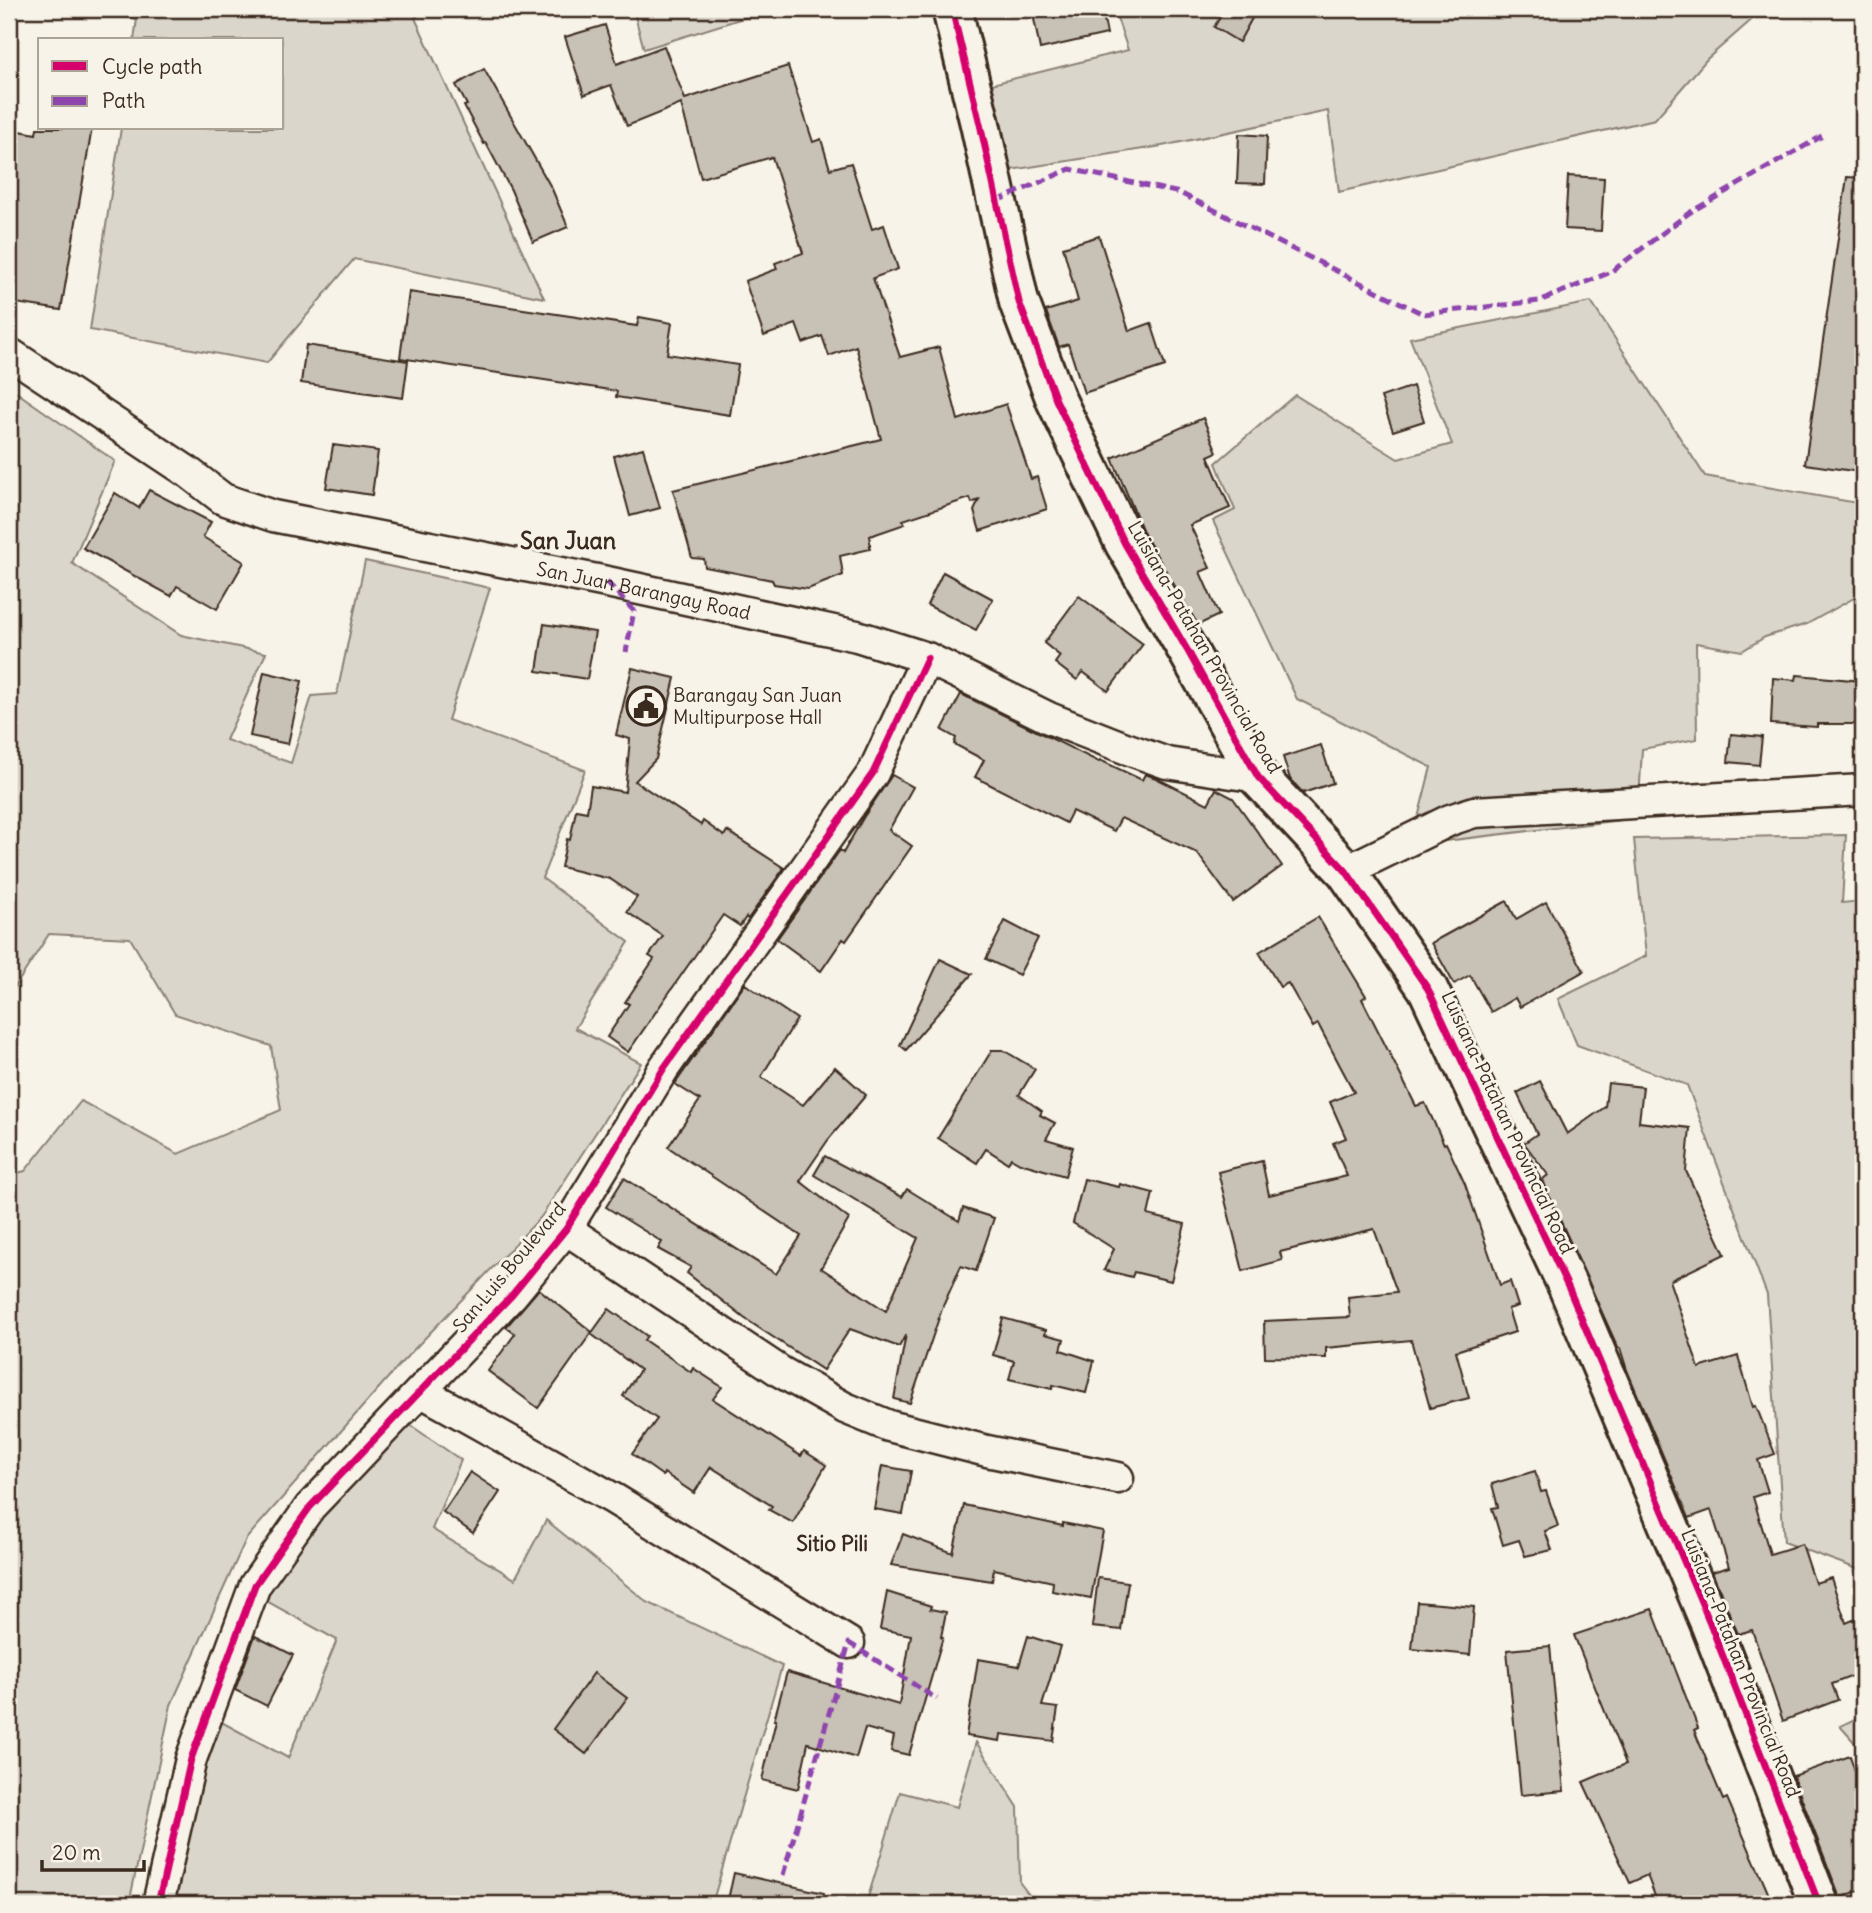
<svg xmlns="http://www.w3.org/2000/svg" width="1872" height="1913" font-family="Delius,sans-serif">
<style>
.green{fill:#dbd6cb;stroke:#8b8074;stroke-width:2}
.building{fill:#c8c1b6;stroke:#3b2a1e;stroke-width:2}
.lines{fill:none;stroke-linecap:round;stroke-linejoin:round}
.street-casing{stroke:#3b2a1e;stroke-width:35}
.secondary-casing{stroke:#3b2a1e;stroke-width:44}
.street{stroke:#f7f3e8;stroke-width:30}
.secondary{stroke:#f7f3e8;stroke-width:38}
.quiet{stroke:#8e44ad;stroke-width:5;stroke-dasharray:10 5;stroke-linecap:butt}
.cycleway-casing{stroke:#f7f3e8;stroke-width:11}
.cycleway{stroke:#d6006c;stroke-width:7}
.labels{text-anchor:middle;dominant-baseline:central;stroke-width:6;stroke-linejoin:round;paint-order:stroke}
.street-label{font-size:19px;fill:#3b2a1e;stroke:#f7f3e8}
.poi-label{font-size:19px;fill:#3b2a1e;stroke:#f7f3e8;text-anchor:start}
.neighbourhood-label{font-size:21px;font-weight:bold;fill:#3b2a1e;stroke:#f7f3e8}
.quarter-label{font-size:23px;font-weight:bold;fill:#3b2a1e;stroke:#f7f3e8}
</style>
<rect width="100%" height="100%" fill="#f7f3e8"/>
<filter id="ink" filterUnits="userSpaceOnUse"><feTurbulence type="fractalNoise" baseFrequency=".0143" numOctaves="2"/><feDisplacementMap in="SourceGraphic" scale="14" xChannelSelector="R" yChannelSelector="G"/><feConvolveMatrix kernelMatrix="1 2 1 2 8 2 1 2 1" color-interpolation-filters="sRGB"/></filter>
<g filter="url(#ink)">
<g class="green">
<path d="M83 9H426L415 18 544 298 354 259 267 363 90 330 121 128H282V40H134L137 19Z"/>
<path d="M633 9H772L644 49Z"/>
<path d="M1114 9H1764L1707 59 1655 119 1339 192 1328 111 1162 146 979 175 964 91 1128 50Z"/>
<path d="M1591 302 1705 476 1863 504V593L1807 624 1765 637 1742 651 1696 643 1697 739 1642 749 1638 818 1411 845 1431 767 1297 699 1213 521 1235 510 1216 463 1295 395 1398 459 1452 444 1410 338Z"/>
<path d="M9 387 115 461 72 563 181 635 266 653 226 740 291 763 312 696 337 694 365 561 490 588 448 720 585 770 542 878 629 942 575 1028 641 1063 541 1217 401 1363 246 1539 171 1705 129 1904H9V1175L25 1171 81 1101 178 1154 281 1110 271 1046 175 1014 130 938 49 934 9 996Z"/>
<path d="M1846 835 1842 903 1863 901V1571L1784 1542 1767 1295 1687 1085 1577 1045 1558 999 1646 956 1634 839Z"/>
<path d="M403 1420 461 1460 432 1529 515 1579 546 1520 647 1602 782 1666 712 1904H169L205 1713 288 1758 337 1640 259 1597 311 1516Z"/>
<path d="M1863 1715V1752L1840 1726Z"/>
<path d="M976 1742 1018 1807 1020 1883 1036 1904H866L900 1792 957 1807Z"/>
</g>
<g class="building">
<path d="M1032 9H1102L1107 34 1040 49Z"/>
<path d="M1225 9H1257L1239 42 1214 27Z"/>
<path d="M605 25 617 64 664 46 685 99 788 66 813 142 821 139 830 169 851 163 872 229 884 225 898 269 873 278 900 357 939 347 958 420 1006 404 1031 479 1037 477 1047 509 980 531 974 511 979 500 972 503 970 498 903 520 905 524 870 536V549L840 556 843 575 808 589 774 584 772 580 705 567 704 559 692 558 673 490 881 439 856 346 829 356 822 336 803 343 796 324 764 336 745 281 777 269 775 263 803 253 772 157 701 178 681 104 627 126 611 85 584 95 565 37Z"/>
<path d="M484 69 552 189 568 227 533 242 511 190 486 143 484 144 464 106 467 105 456 85Z"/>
<path d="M37 128H92L61 310 9 302V129L36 134Z"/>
<path d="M1239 134 1267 136 1265 184 1237 183Z"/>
<path d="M1568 176 1604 178 1601 231 1565 229Z"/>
<path d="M1847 177 1863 178V452L1860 472 1805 464Z"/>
<path d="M1099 236 1129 331 1151 323 1165 366 1084 393 1068 344 1059 347 1046 311 1078 301 1063 247Z"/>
<path d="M409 292 637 326 639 317 672 323 667 354 738 365 730 415 616 397 617 391 400 358Z"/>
<path d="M306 345 408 361 403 398 301 383Z"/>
<path d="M1413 386 1424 421 1393 431 1381 397Z"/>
<path d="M1203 418 1217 452 1208 456 1230 508 1190 525 1210 568 1200 572 1219 615 1198 625 1144 534 1112 458Z"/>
<path d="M333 445 378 451 372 495 326 488Z"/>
<path d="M643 448 660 508 630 516 614 456Z"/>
<path d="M149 490 211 522 203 537 244 562 217 609 177 586 171 596 83 548 115 493 139 508Z"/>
<path d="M943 572 993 599 976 630 927 605Z"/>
<path d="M1079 596 1143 644 1108 691 1083 672 1077 680 1055 663 1060 656 1044 643Z"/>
<path d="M544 624 595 632 587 679 537 671Z"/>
<path d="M632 668 675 678 656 759 635 781 701 825 703 821 724 836 727 831 784 868 748 919 746 917 740 926 723 915 628 1052 607 1037 629 1004 625 1002 654 959 649 956 663 936 627 912 637 897 610 879 561 867 567 839 570 840 576 810 587 812 591 786 625 792 630 739 616 735Z"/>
<path d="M264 672 302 681 288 744 250 736Z"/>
<path d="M1797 675 1863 681V724H1817V727L1771 724 1773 678 1796 680Z"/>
<path d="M961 694 1099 762 1100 760 1142 780 1145 774 1156 778 1208 804 1216 789 1233 798 1282 866 1233 902 1197 853 1121 818 1114 831 1072 811 1066 823 975 777 984 760 954 744 956 738 942 730Z"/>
<path d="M1731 734 1762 737 1759 765 1728 762Z"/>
<path d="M1321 745 1333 783 1303 793 1290 779 1283 757Z"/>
<path d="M892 775 913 787 889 830 912 846 846 941 843 939 821 971 777 939 840 850 843 853 863 818Z"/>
<path d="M1507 901 1516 919 1546 902 1584 971 1520 1007 1515 998 1491 1012 1470 975 1454 984 1431 943Z"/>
<path d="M1318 917 1366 996 1362 999 1416 1106 1425 1103 1444 1144 1446 1143 1465 1184 1500 1285 1510 1281 1518 1306 1508 1309 1515 1332 1456 1351 1469 1398 1430 1408 1411 1340 1326 1348V1358L1265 1357 1264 1321 1350 1317 1348 1297 1397 1292 1374 1229 1280 1252 1282 1260 1243 1271 1218 1172 1262 1161 1269 1195 1347 1176 1333 1143 1346 1138 1330 1102 1354 1092 1318 1024 1313 1027 1288 983 1280 987 1259 952Z"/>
<path d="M1005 921 1038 938 1019 975 986 959Z"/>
<path d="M940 959 972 974 906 1050 900 1045Z"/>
<path d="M745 984 797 1019 761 1077 803 1105 835 1067 866 1095 828 1140 800 1181 849 1219 821 1268 886 1311 918 1238 814 1175 825 1156 902 1197 907 1189 959 1221 963 1208 994 1218 976 1271 961 1266 943 1306 910 1403 894 1399 906 1334 899 1347 850 1329 823 1370 744 1318 687 1273 691 1267 658 1249 662 1242 606 1207 624 1178 776 1274 801 1236 668 1147 700 1100 675 1084Z"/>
<path d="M992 1050H1003L1035 1069 1019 1095 1042 1111 1040 1115 1055 1123 1046 1139 1073 1147 1065 1176 1020 1163 1011 1158 1008 1163 986 1149 977 1163 938 1138Z"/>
<path d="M1540 1081 1567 1134 1605 1107 1608 1083 1643 1087 1639 1122 1690 1128 1686 1171 1725 1254 1671 1280 1670 1283 1699 1368 1738 1356 1753 1407 1756 1406 1775 1454 1758 1460 1768 1492 1753 1497 1770 1554 1802 1544 1815 1583 1831 1578 1846 1623 1863 1616V1672L1832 1684 1838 1700 1783 1721 1752 1630 1738 1634 1712 1572 1729 1567 1711 1510 1689 1518 1627 1370 1620 1348H1618L1547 1191 1543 1179 1548 1175 1524 1143 1537 1134 1517 1093Z"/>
<path d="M1084 1179 1119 1187 1120 1184 1153 1193 1148 1215 1185 1224 1171 1281 1134 1272 1132 1277 1104 1270 1114 1249 1073 1223Z"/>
<path d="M539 1289 592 1332 538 1408 488 1371 515 1334 506 1327Z"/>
<path d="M609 1309 647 1336 644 1340 691 1372 693 1368 722 1387 713 1399 801 1456 804 1451 826 1465 793 1523 769 1510 772 1506 711 1467 694 1493 664 1473 663 1476 632 1454 657 1419 623 1396 640 1370 591 1334Z"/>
<path d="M1003 1318 1046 1330 1045 1334 1064 1339 1061 1350 1094 1361 1086 1393 1053 1385 1052 1389 1009 1379 1014 1361 993 1355Z"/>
<path d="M882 1466 911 1471 903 1514 874 1509Z"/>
<path d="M1535 1471 1541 1492 1546 1491 1558 1526 1545 1531 1552 1550 1525 1556 1519 1540 1503 1545 1492 1508 1498 1507 1492 1484Z"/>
<path d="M470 1472 500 1492 473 1533 443 1512Z"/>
<path d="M964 1505 1063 1526V1523L1103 1531 1091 1598 1052 1591 1053 1582 994 1569 992 1581 891 1565 903 1534 953 1553Z"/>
<path d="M1098 1578 1128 1582 1121 1630 1092 1627Z"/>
<path d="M887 1592 931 1606 930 1609 946 1612 941 1637H943L909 1755 891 1751 894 1736 865 1728 856 1758 808 1743 798 1789 762 1780 776 1720H774L787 1672 899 1705 911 1635 880 1629Z"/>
<path d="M1417 1602 1474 1607 1470 1655 1412 1649Z"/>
<path d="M1652 1609 1698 1728 1694 1730 1723 1800 1727 1798 1773 1904H1658L1647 1875 1630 1883 1583 1782 1626 1764 1574 1635Z"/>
<path d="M255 1636 293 1655 267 1706 235 1690Z"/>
<path d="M1028 1636 1060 1646 1042 1706 1058 1708 1053 1741 1001 1734 1000 1741 966 1736 978 1659 1019 1666Z"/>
<path d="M1550 1646 1564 1791 1521 1795 1507 1650Z"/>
<path d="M594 1673 627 1698 586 1754 553 1729Z"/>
<path d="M1850 1756 1863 1795V1889L1840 1898 1793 1776Z"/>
<path d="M734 1873 824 1893 823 1904H727Z"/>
</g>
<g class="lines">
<g class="street-casing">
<g id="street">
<path id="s1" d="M9 353 188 472 223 499 273 516 607 582 857 636 927 658 1049 718 1125 748 1167 763 1258 777"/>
<path d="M1346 871 1450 820 1474 812 1863 790"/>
<path d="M566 1229 781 1372 845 1408 889 1426 987 1451 1118 1478"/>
<path d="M422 1392 614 1499 849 1643"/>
<path d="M158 1904 191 1759 255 1585 310 1507 512 1295 566 1229 664 1068 873 773 927 658"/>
</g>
</g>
<g class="secondary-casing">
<path id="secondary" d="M952 9 980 124 1019 302 1056 400 1125 544 1189 653 1258 777 1346 871 1428 989 1569 1289 1710 1623 1819 1904"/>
</g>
<use href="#street" class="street"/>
<use href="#secondary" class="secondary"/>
<g class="quiet">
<path d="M997 201 1070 169 1180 193 1423 314 1539 301 1611 272 1689 213 1822 136"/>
<path d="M607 582 634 611 626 652"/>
<path d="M783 1875 849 1643 937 1699"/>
</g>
<g class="cycleway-casing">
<g id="cycleway">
<path d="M952 9 980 124 1019 302 1056 400 1125 544 1189 653 1258 777 1346 871 1428 989 1569 1289 1710 1623 1819 1904"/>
<path d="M158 1904 191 1759 255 1585 310 1507 512 1295 566 1229 664 1068 873 773 927 658"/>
</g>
</g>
<use href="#cycleway" class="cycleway"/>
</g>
</g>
<defs>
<g id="civic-ring" transform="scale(2.0125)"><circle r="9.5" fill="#f7f3e8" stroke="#3b2a1e" stroke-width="1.5"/><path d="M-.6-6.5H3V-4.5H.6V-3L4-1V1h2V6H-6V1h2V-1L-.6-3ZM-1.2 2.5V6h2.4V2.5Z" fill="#3b2a1e"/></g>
</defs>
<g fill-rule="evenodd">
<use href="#civic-ring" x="646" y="706"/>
</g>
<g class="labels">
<g class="street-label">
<text stroke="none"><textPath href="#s1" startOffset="690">San Juan Barangay Road</textPath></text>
<text transform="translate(1205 647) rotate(60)">Luisiana-Patahan Provincial Road</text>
<text transform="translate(1508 1122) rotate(65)">Luisiana-Patahan Provincial Road</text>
<text transform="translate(509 1267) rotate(-50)">San Luis Boulevard</text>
<text transform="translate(1741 1663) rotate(68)">Luisiana-Patahan Provincial Road</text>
</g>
<g class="poi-label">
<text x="673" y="695">Barangay San Juan<tspan x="673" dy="22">Multipurpose Hall</tspan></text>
</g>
<g class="neighbourhood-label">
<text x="832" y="1543">Sitio Pili</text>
</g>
<g class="quarter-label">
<text x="568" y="540">San Juan</text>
</g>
</g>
<rect width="1872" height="1913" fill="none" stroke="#f7f3e8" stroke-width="35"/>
<rect x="18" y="18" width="1837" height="1878" fill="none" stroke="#3b2a1e" stroke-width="2.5" filter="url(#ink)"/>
<rect x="38" y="38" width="245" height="91" fill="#f7f3e8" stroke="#aca397" stroke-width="2"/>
<rect x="52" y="61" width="35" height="10" fill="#d6006c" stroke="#aca397" stroke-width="2"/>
<text x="102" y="74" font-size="21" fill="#3b2a1e">Cycle path</text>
<rect x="52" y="96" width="35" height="10" fill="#8e44ad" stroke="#aca397" stroke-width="2"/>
<text x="102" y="108" font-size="21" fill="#3b2a1e">Path</text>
<path d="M42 1860v10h102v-10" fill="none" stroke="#3b2a1e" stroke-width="3.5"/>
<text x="52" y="1860" font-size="21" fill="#3b2a1e" stroke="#f7f3e8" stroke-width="5" paint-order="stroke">20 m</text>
</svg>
